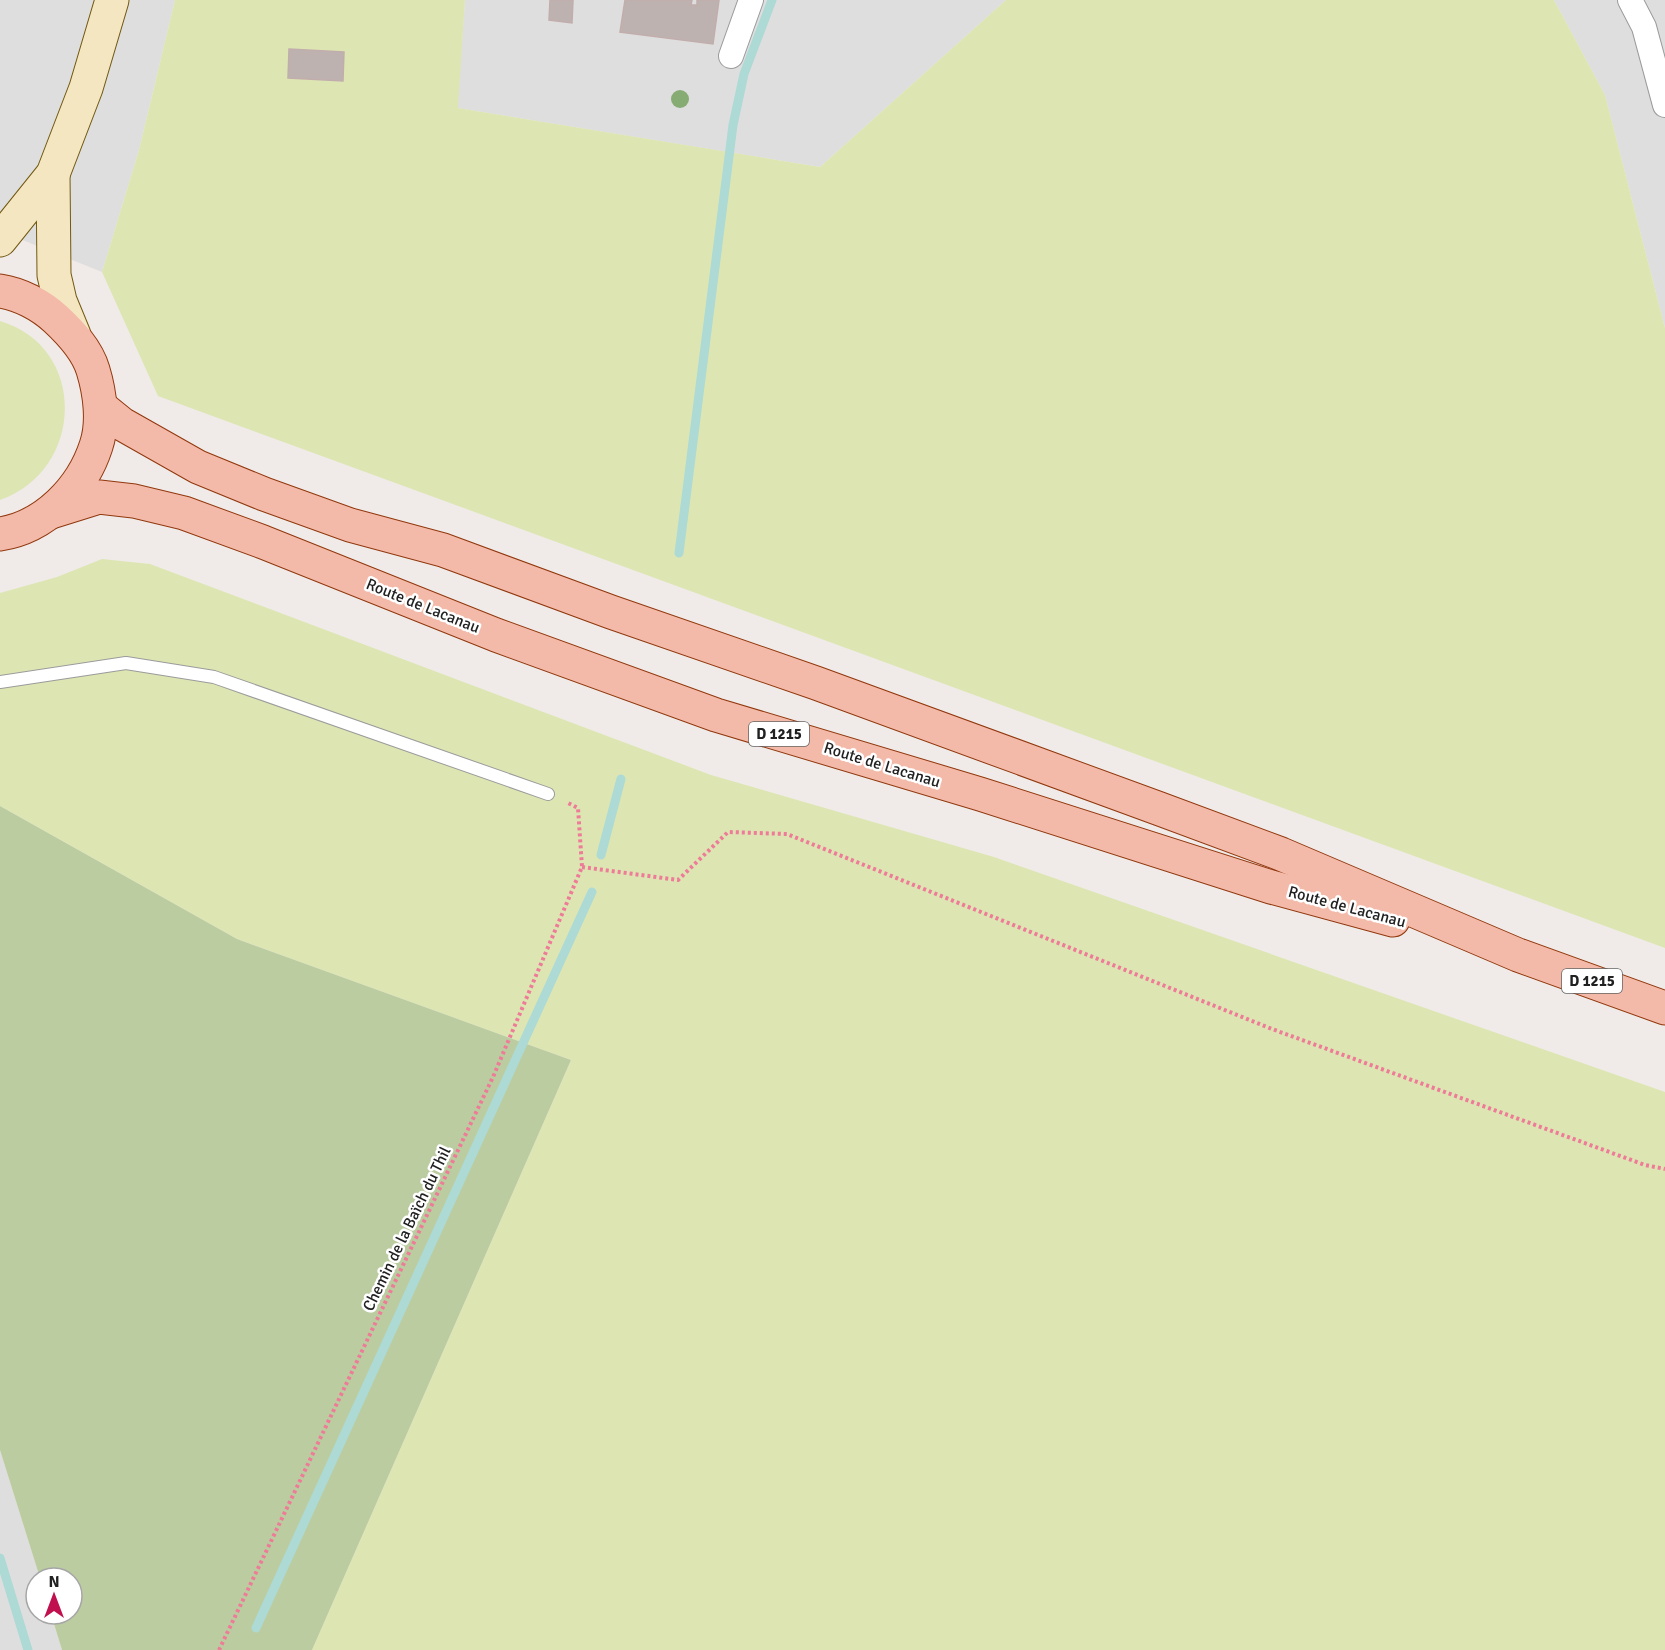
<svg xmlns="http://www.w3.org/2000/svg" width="1665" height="1650" font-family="Signika,sans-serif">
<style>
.residential{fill:#dfdede}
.grass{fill:#dde6b3}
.forest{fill:#bccca1}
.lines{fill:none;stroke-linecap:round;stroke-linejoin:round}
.stream{stroke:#addad4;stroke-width:9}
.building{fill:#beb2b1;stroke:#c1aeac;stroke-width:1.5}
.service-casing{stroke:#9b9b9b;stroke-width:14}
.minor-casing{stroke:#9b9b9b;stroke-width:26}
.secondary-casing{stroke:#71590f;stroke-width:35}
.primary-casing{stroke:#91370d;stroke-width:35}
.path{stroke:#ee7b97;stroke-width:4;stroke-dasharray:3 3;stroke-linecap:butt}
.service{stroke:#fff;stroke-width:12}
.minor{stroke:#fff;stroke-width:24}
.secondary{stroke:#f5e6c2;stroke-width:33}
.primary{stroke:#f4baa9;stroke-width:33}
.tree{fill:#86ac74}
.labels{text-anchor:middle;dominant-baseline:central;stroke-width:5;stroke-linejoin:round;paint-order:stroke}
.shield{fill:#fff;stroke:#646464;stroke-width:1.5}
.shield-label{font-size:15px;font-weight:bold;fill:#212121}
.street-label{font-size:16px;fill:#212121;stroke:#fff}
</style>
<rect width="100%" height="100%" fill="#f0ebe8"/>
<g class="residential">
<path d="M0 0H175L139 150 102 272 0 231Z"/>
<path d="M465 0H1006L820 167 457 108Z"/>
<path d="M1554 0H1665V328L1605 95Z"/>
<path d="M0 1450 40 1578H36V1614H51L62 1650H0Z"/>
</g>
<g class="grass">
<path d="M175 0H465L458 108 820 167 1006 0H1554L1605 95 1665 328V948L158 396 102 272 139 150Z"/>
<path d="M0 321C88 347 85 470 0 500Z"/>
<path d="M102 559 150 564 711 775 994 857 1665 1092V1650H312L571 1060 237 939 0 806V593L57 577Z"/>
</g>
<path class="forest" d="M0 806 237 939 571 1060 312 1650H62L51 1614H72V1578H40L0 1450Z"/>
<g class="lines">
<g class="stream">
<path d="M679 553 733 125 744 74 772 0"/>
<path d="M601 855 621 779"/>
<path d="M0 1558 28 1650"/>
<path d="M256 1628 592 892"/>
</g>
</g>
<g class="building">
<path d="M550 0H573L572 23 549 20Z"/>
<path d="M625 0H692L691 5H697V0H719L713 44 620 32Z"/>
<path d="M289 49 344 52 343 81 288 78Z"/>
</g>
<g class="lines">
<g class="service-casing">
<path id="service" d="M0 682 126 663 214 677 548 794"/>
</g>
<g class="minor-casing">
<g id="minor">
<path d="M1630 0 1644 27 1665 105"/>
<path d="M731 56 751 0"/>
</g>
</g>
<g class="secondary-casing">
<g id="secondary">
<path d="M53 174 54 275 60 301 74 335"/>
<path d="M0 240 53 174 86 88 112 0"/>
</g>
</g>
<g class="primary-casing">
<g id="primary">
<path d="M0 291C20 294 41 305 56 319 71 333 87 350 93 370 100 393 104 423 96 446 82 489 45 527 0 534"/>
<path d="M101 407 122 424 198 467 264 494 350 525 443 550 611 612 816 683 1160 809 1281 854 1518 955 1665 1008"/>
<path d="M51 512 99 497 134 501 184 513 263 542 496 635 716 715 980 794 1271 887 1393 920"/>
</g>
</g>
<g class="path">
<path d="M582 867 678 880 728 832 787 834 1272 1029 1645 1165 1665 1169"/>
<path d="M219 1650 493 1077 582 867 578 808 566 802"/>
</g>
<use href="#service" class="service"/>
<use href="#minor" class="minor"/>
<use href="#secondary" class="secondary"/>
<use href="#primary" class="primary"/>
</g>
<circle class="tree" cx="680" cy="99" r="9"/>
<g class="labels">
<g class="shield">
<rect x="749" y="722" width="60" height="24" rx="4.5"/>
<rect x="1562" y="969" width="60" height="24" rx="4.5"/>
</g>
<g class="shield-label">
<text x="779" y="734">D 1215</text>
<text x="1592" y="981">D 1215</text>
</g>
<g class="street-label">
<text transform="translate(423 606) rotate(22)">Route de Lacanau</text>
<text transform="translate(882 765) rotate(17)">Route de Lacanau</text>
<text transform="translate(1347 907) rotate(15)">Route de Lacanau</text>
<text transform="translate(407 1229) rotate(-64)">Chemin de la Baïch du Thil</text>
</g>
</g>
<g transform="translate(54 1596)"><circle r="28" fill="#ffffff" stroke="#a6a6a6" stroke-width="1.5"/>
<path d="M0-4.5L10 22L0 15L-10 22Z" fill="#c0114e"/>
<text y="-9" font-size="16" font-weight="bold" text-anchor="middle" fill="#212121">N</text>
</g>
</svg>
